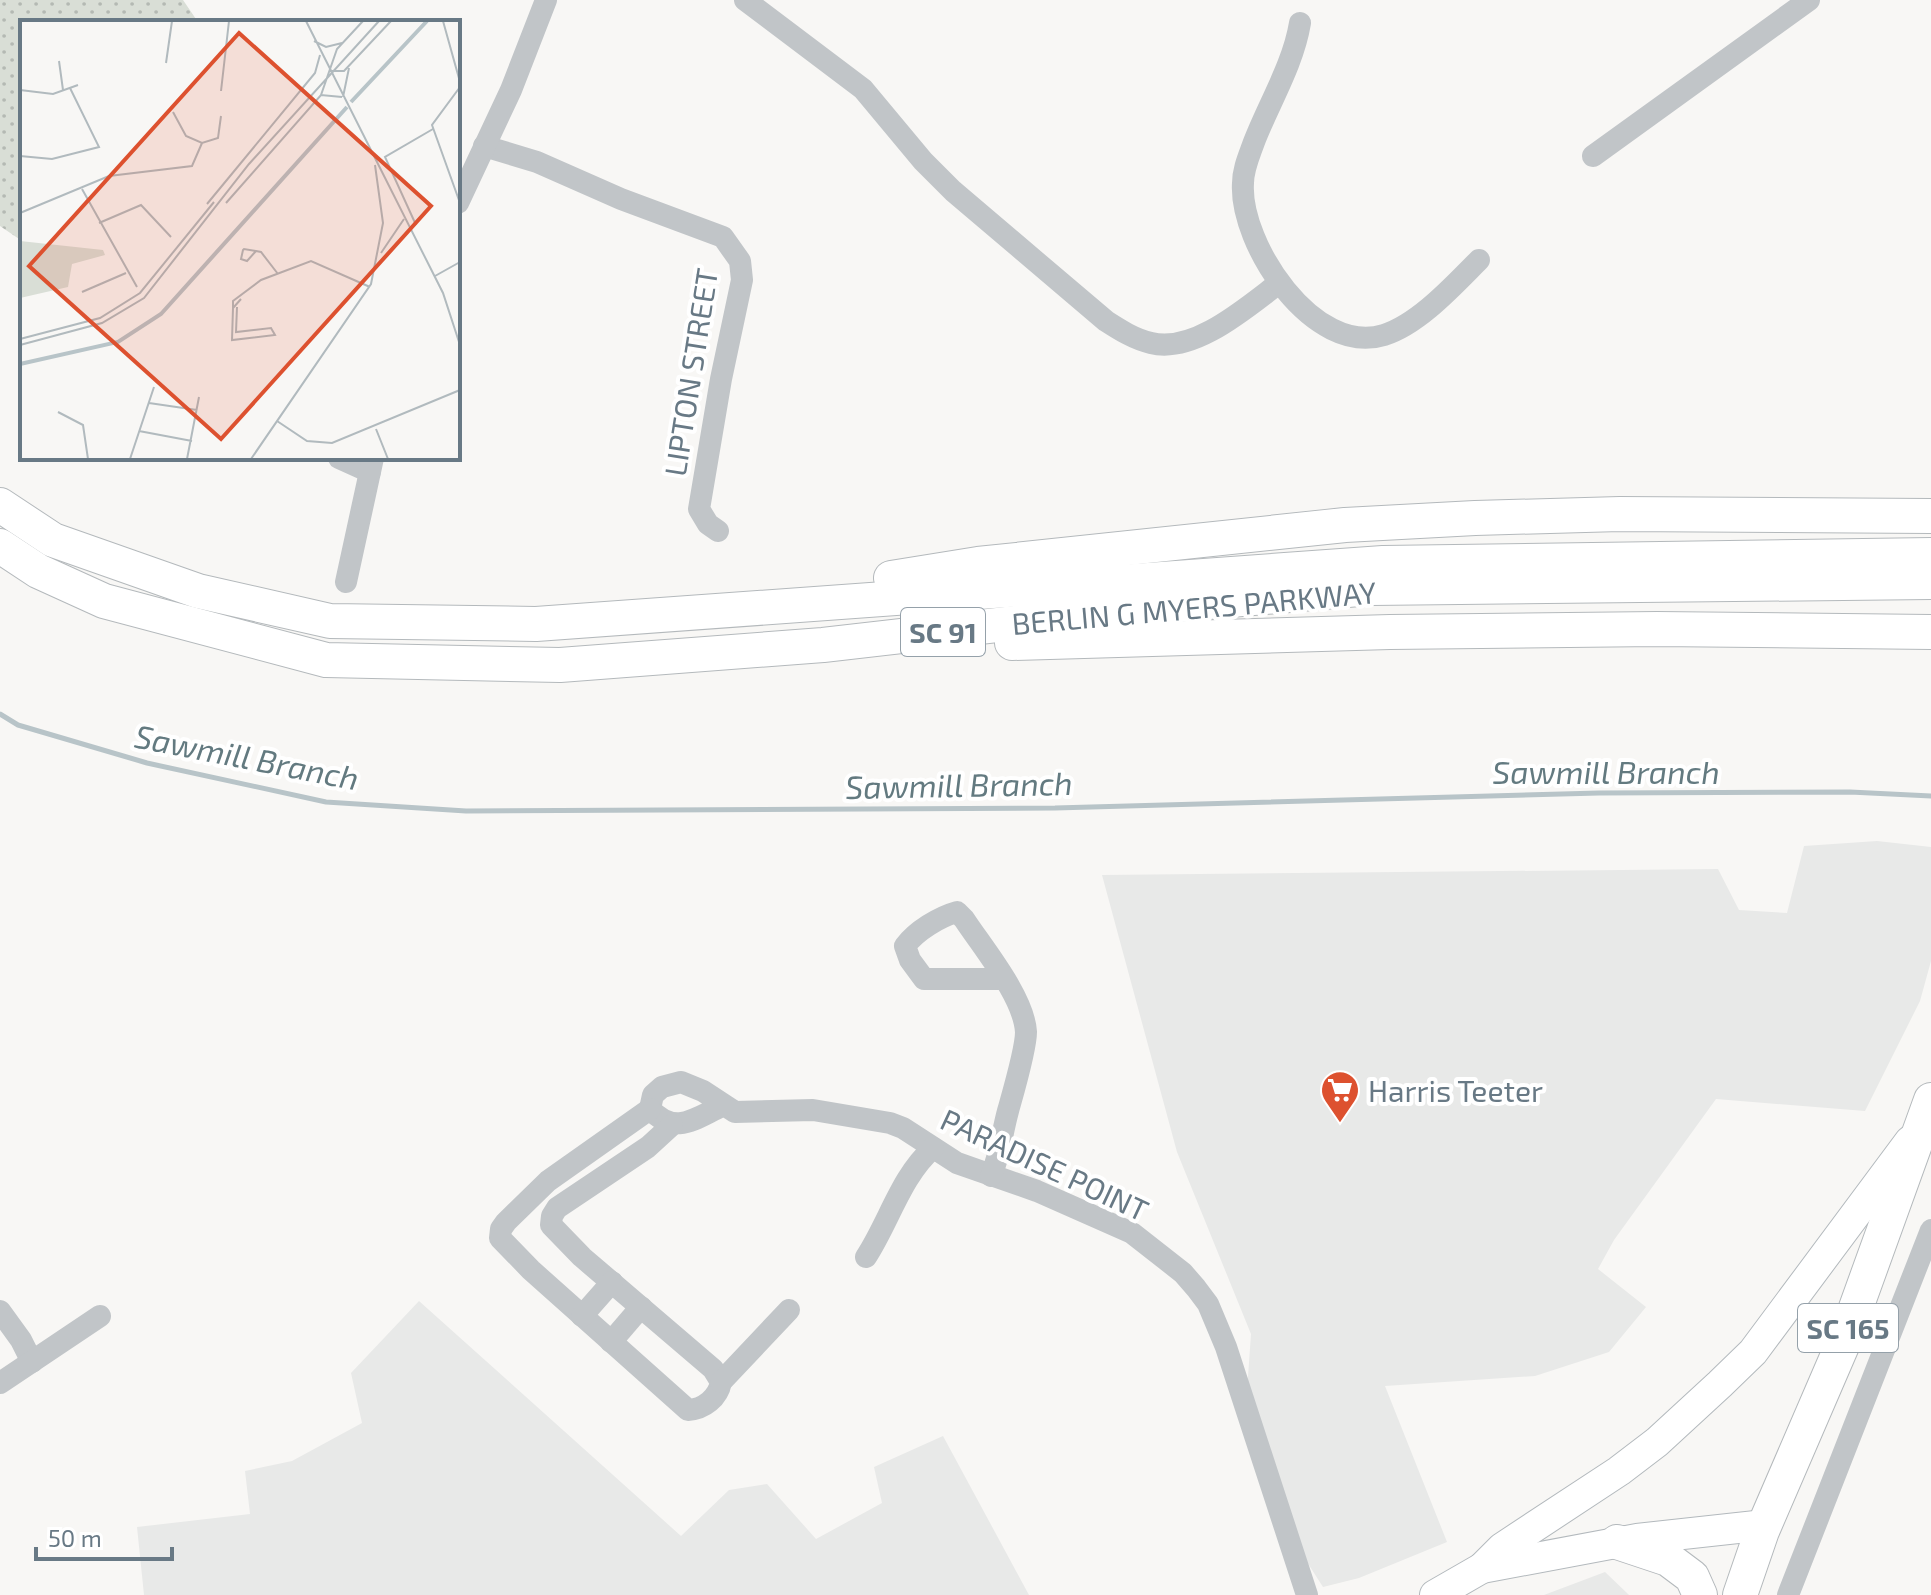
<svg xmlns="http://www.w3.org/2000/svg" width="1931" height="1595" font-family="'Exo 2',sans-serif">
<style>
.built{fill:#e8e9e8}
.grass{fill:url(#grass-dots)}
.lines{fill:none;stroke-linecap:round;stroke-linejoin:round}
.stream{stroke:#b8c4c8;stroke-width:5}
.secondary-casing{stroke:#b3b9bd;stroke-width:32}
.primary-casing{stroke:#b4b9bc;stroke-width:36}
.minor{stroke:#c1c5c8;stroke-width:22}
.secondary{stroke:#fff;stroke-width:30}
.primary{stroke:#fff;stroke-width:34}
.labels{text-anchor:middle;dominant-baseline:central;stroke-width:8;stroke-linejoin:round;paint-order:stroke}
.shield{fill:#fff;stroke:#95a1aa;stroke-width:2}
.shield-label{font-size:28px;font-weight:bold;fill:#687985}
.street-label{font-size:30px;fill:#687985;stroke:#fff}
.poi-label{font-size:30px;fill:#687985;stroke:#fff;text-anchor:start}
.water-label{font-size:32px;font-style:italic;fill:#637a80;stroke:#fff}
.inset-river{fill:none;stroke:#b8c4c8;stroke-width:4}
.inset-road{fill:none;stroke:#b1babe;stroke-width:2}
.view{fill:#dd512f;fill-opacity:0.15;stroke:#dd512f;stroke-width:4}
.inset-edge{fill:none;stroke:#687985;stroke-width:4}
</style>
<defs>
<pattern id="grass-dots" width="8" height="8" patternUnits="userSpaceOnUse" patternTransform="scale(2)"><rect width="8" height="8" fill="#d9ded6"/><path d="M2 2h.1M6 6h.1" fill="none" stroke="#b4b9b3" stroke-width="1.8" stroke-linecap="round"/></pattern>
</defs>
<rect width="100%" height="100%" fill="#f8f7f5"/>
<g class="built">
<path d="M1877 841 1931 847V961L1920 1001 1865 1111 1716 1099 1614 1240 1598 1269 1646 1307 1609 1352 1535 1376 1385 1386 1447 1542 1359 1578 1323 1587 1307 1562 1247 1391 1251 1334 1177 1152 1102 875 1718 869 1739 910 1787 913 1804 846Z"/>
<path d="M419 1301 681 1536 729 1490 767 1484 816 1539 882 1503 874 1467 943 1436 1029 1595H144L137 1527 250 1514 245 1471 292 1461 362 1423 351 1373Z"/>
<path d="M1605 1572 1629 1595H1544Z"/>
</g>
<path class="grass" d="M0 0H183L198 22H22V241L0 226Z"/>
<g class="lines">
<path class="stream" d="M0 714 18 725 147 763 326 802 466 811 1055 808 1599 793 1850 792 1931 796"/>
<g class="secondary-casing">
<g id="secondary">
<path d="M1482 1568 1637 1539 1765 1525"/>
<path d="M1435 1595 1482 1568 1502 1548 1619 1471 1657 1442 1720 1384 1753 1352 1910 1141"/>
</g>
</g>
<g class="primary-casing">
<g id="primary">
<path d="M0 505 53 540 198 591 330 621 536 624 1383 563 1931 555"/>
<path d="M0 546 38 571 104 601 326 660 560 665 823 645 1162 606 1371 588 1931 582"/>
<path d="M891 578 978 564 1345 525 1475 518 1620 514 1931 516"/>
<path d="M1012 643 1390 632 1657 629 1931 632"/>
<path d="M1617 1542 1668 1559 1692 1577 1700 1595"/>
<path d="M1740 1595 1762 1531 1844 1341 1931 1100"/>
</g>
</g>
<g class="minor">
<path d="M745 0 863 89 923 161 953 191 1106 321C1120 330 1134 339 1151 343 1194 354 1247 307 1279 283"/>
<path d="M1300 23C1293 65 1269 103 1254 142 1249 156 1243 169 1243 183 1239 244 1314 357 1384 335 1419 324 1454 285 1479 260"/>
<path d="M484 146 537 162 621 199 723 237 740 261 742 280 721 379 699 509 708 524 718 531"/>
<path d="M1593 156 1809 0"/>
<path d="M458 203 511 90 546 0"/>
<path d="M339 458 370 472"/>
<path d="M346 582 373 458"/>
<path d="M722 1106C694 1119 675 1136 650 1109L653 1095 662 1087 681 1082 703 1091 735 1112 813 1110 890 1123 903 1128 957 1163 1037 1191 1132 1233 1183 1273 1196 1288 1208 1304 1226 1347 1307 1595"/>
<path d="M650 1109 548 1181 506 1222 501 1229 500 1238 531 1270 688 1410C704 1409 718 1398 721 1382L713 1369 582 1257 551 1225 552 1216 557 1208 648 1147 672 1125"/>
<path d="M991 1176C1000 1155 1002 1133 1008 1111 1013 1093 1026 1049 1026 1032 1024 997 983 948 964 919L957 912C939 917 916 931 905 946L910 960 924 979H1003"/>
<path d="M866 1257C889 1222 901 1176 933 1148"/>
<path d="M0 1311 21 1340 32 1362"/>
<path d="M582 1316 612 1282"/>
<path d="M611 1342 641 1307"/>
<path d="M721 1382 789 1310"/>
<path d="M0 1383 100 1316"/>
<path d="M1788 1595 1931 1230"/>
</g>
<use href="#secondary" class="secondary"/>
<use href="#primary" class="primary"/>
</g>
<defs>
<g id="supermarket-pin" transform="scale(2)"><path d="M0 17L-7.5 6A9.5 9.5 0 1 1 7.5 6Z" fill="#dd512f" stroke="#fff"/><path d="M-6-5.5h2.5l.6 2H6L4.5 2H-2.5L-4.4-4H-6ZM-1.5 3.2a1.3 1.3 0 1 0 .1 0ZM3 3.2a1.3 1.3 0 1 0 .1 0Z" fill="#fff"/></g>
</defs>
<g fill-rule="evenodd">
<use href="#supermarket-pin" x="1340" y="1090"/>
</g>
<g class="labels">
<g class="shield">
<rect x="901" y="608" width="84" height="48" rx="6"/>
<rect x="1798" y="1304" width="100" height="48" rx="6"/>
</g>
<g class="shield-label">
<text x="943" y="632">SC 91</text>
<text x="1848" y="1328">SC 165</text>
</g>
<g class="street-label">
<text transform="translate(690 372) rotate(-81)">LIPTON STREET</text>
<text transform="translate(1194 607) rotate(-5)">BERLIN G MYERS PARKWAY</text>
<text transform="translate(1045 1164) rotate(25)">PARADISE POINT</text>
</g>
<g class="poi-label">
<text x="1368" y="1090">Harris Teeter</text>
</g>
<g class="water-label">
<text transform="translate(247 756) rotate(11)">Sawmill Branch</text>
<text x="1606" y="771">Sawmill Branch</text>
<text transform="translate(959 784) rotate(-1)">Sawmill Branch</text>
</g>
</g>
<g transform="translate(20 20)">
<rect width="440" height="440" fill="#f8f7f5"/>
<path d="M0 221 83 230 85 235 52 244 48 267 0 278Z" fill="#d9ded6"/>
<path class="inset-river" d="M331 82 407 1M0 344 98 322 141 294 327 87"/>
<path class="inset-road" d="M286 1 423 273 440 325M423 1 440 62M294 21 306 27 322 23M39 41 43 70M146 43 152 1M309 51H324L371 1M440 67 412 105 440 183M0 70 33 74 58 65M201 71 209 1M301 75 317 29 343 1M323 77 329 48M153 92 166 116 182 123 198 118 201 96M0 136 32 139 79 127 50 68M62 169 117 267M206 183 301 75 322 77M187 184 295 53 300 35M0 193 89 156 172 146 182 123M79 203 121 185 151 217M396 205 365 137 413 109M236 231 227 241 221 239 223 230 224 229 236 231 241 232 258 254M361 233 384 199M415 256 440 242M62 272 106 253M221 279 213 288V281L241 260 291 241 350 267M213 288 212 320 255 315 251 308 216 312 217 287M0 319 80 298 120 273 194 182M0 325 82 303 124 278 229 144 359 1M129 383 177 390M38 392 63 405 68 439M257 401 287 421 312 423 440 370M356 409 368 439M119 411 172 421M110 439 134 367M167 439 179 377M231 439 351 264 363 203 355 145"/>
<path class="view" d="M219 13 411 186 201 419 9 246Z"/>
<rect width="440" height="440" class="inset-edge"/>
</g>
<path d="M36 1547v12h136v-12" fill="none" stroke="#687985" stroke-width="4"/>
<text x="48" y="1547" font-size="24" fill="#687985" stroke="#ffffff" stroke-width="6" paint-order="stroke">50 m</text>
</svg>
